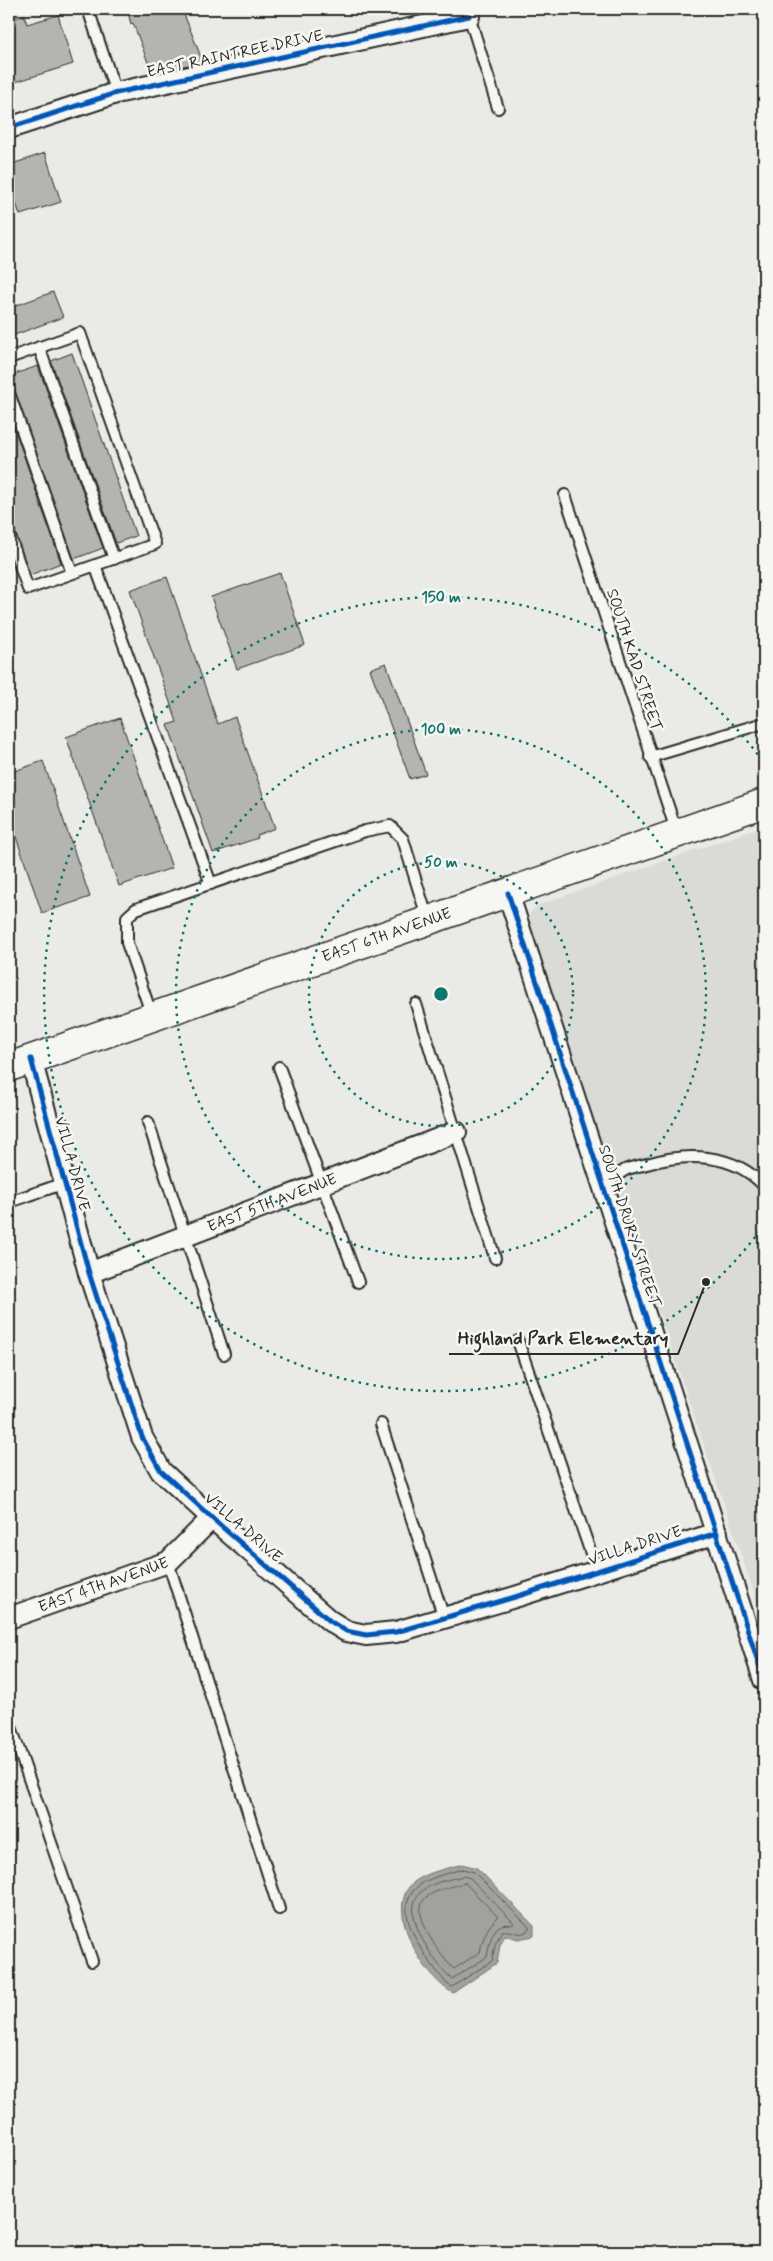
<svg xmlns="http://www.w3.org/2000/svg" width="773" height="2261" font-family="Mynerve,sans-serif">
<style>
.built{fill:#dadad6}
.water{fill:#a1a19e;stroke:#727270}
.lines{fill:none;stroke-linecap:round;stroke-linejoin:round}
.shore{stroke:#5a5a59;stroke-width:1}
.building{fill:#b4b4b1;stroke:#2b2b2b}
.lane-casing{stroke:#2b2b2b;stroke-width:14}
.street-casing{stroke:#2b2b2b;stroke-width:24}
.primary-casing{stroke:#2b2b2b;stroke-width:31}
.lane{stroke:#f6f6f2;stroke-width:10}
.street{stroke:#f6f6f2;stroke-width:20}
.primary{stroke:#f6f6f2;stroke-width:28}
.cycleway-casing{stroke:#f6f6f2;stroke-width:8}
.cycleway{stroke:#0057b8;stroke-width:5}
.ring{fill:none;stroke:#0f766e;stroke-width:2.5;stroke-dasharray:2.5 5}
.labels{text-anchor:middle;dominant-baseline:central;stroke-width:5;stroke-linejoin:round;paint-order:stroke}
.street-label{font-size:16px;fill:#2b2b2b;stroke:#f6f6f2}
.centre{fill:#0f766e;stroke:#f6f6f2;stroke-width:2.5}
.ring-label{font-size:15px;text-anchor:middle;font-weight:bold;fill:#0f766e;stroke:#f6f6f2;stroke-width:5;stroke-linejoin:round;paint-order:stroke}
.leader{fill:none;stroke:#2b2b2b;stroke-width:2}
.callout-dot{fill:#2b2b2b;stroke:#f6f6f2;stroke-width:2}
.callout-label{font-size:18px;text-anchor:middle;font-weight:bold;fill:#2b2b2b;stroke:#f6f6f2;stroke-width:5;stroke-linejoin:round;paint-order:stroke}
</style>
<rect width="100%" height="100%" fill="#eaeae6"/>
<filter id="ink" filterUnits="userSpaceOnUse"><feTurbulence type="fractalNoise" baseFrequency=".02" numOctaves="2"/><feDisplacementMap in="SourceGraphic" scale="10" xChannelSelector="R" yChannelSelector="G"/><feConvolveMatrix kernelMatrix="1 2 1 2 8 2 1 2 1" color-interpolation-filters="sRGB"/></filter>
<g filter="url(#ink)">
<path class="built" d="M764 826V1622L533 941 529 923 530 913 538 905Z"/>
<path class="water" d="M462 1864 477 1868 534 1926V1936L518 1939 505 1935 500 1945 497 1963 453 1993C426 1979 387 1916 409 1887 420 1873 446 1869 462 1864Z"/>
<g class="lines">
<g class="shore">
<path d="M463 1869 474 1872 529 1927V1930C520 1938 512 1929 502 1931L495 1944 492 1961 452 1987 447 1984C432 1965 390 1915 414 1890 425 1878 448 1873 463 1869Z"/>
<path d="M464 1876 470 1878 514 1923 512 1925C492 1920 490 1942 487 1957L452 1979C436 1965 401 1916 418 1895 427 1883 450 1879 464 1876Z"/>
<path d="M465 1883 498 1917C487 1927 483 1937 480 1952L454 1969C442 1959 409 1913 425 1898 435 1890 453 1886 465 1883Z"/>
</g>
</g>
<g class="building">
<path d="M127 9H182L203 62 152 73 133 23 131 24Z"/>
<path d="M24 15 27 24 58 15 73 64 9 84V20Z"/>
<path d="M45 153 61 202 20 215 9 181V165Z"/>
<path d="M53 292 63 317 9 337V308Z"/>
<path d="M72 353 136 536 116 543 51 361Z"/>
<path d="M38 366 103 548 74 559 15 391 9 386V376Z"/>
<path d="M9 413 61 563 30 575 9 515Z"/>
<path d="M280 573 305 645 237 669 211 597Z"/>
<path d="M167 577 218 724 235 717 275 828 257 835 258 838 213 853 168 725 177 722 130 590Z"/>
<path d="M386 663 426 774 410 779 370 669Z"/>
<path d="M120 718 172 868 119 886 66 737Z"/>
<path d="M43 761 90 897 42 913 15 834 9 836V773Z"/>
</g>
<g class="lines">
<g class="lane-casing">
<g id="lane">
<path d="M88 9 116 93"/>
<path d="M469 16 498 108"/>
<path d="M39 347 114 559"/>
<path d="M9 358 80 333 155 544 28 589 9 534"/>
<path d="M9 393 72 573"/>
<path d="M565 495 677 833"/>
<path d="M95 565 211 884"/>
<path d="M650 757 764 723"/>
<path d="M416 1004 495 1258"/>
<path d="M152 1016 127 943V917L136 909 365 831 390 826 403 839 428 920"/>
<path d="M279 1067 358 1282"/>
<path d="M148 1122 224 1354"/>
<path d="M603 1186C610 1181 617 1175 625 1170 631 1167 640 1166 647 1164 687 1152 734 1153 764 1186"/>
<path d="M9 1202 65 1183"/>
<path d="M518 1341 597 1571"/>
<path d="M381 1424 444 1618"/>
<path d="M168 1562 279 1909"/>
<path d="M9 1721 92 1961"/>
</g>
</g>
<g class="street-casing">
<g id="street">
<path d="M9 128 116 93 469 16"/>
<path d="M508 893 764 1680"/>
<path d="M31 1059 89 1273 142 1437 161 1471 212 1518 330 1621 346 1631 366 1635 396 1632 515 1597 717 1533"/>
<path id="s1" d="M89 1273 456 1132"/>
<path id="s2" d="M9 1618 168 1562 212 1518"/>
</g>
</g>
<g class="primary-casing">
<g id="primary">
<path id="s3" d="M9 1067 764 803"/>
</g>
</g>
<use href="#lane" class="lane"/>
<use href="#street" class="street"/>
<use href="#primary" class="primary"/>
<g class="cycleway-casing">
<g id="cycleway">
<path d="M9 128 116 93 469 16"/>
<path d="M508 893 764 1680"/>
<path d="M31 1059 89 1273 142 1437 161 1471 212 1518 330 1621 346 1631 366 1635 396 1632 515 1597 717 1533"/>
</g>
</g>
<use href="#cycleway" class="cycleway"/>
</g>
</g>
<g class="ring">
<circle cx="441" cy="994" r="132"/>
<circle cx="441" cy="994" r="265"/>
<path d="M764 1225A397 397 0 1 1 764 763"/>
</g>
<g class="labels">
<g class="street-label">
<text transform="translate(235 54) rotate(-12)">EAST RAINTREE DRIVE</text>
<text transform="translate(634 660) rotate(72)">SOUTH KAD STREET</text>
<text stroke="none"><textPath href="#s3" startOffset="400">EAST 6TH AVENUE</textPath></text>
<text transform="translate(72 1164) rotate(75)">VILLA DRIVE</text>
<text stroke="none"><textPath href="#s1" startOffset="196">EAST 5TH AVENUE</textPath></text>
<text transform="translate(629 1226) rotate(72)">SOUTH DRURY STREET</text>
<text transform="translate(243 1528) rotate(41)">VILLA DRIVE</text>
<text transform="translate(635 1546) rotate(-18)">VILLA DRIVE</text>
<text stroke="none"><textPath href="#s2" startOffset="100">EAST 4TH AVENUE</textPath></text>
</g>
</g>
<circle cx="441" cy="994" r="8" class="centre"/>
<g class="ring-label">
<text x="441" y="602">150 m</text>
<text x="441" y="734">100 m</text>
<text x="441" y="867">50 m</text>
</g>
<path class="leader" d="M706 1282L678 1354H449"/>
<circle class="callout-dot" cx="706" cy="1282" r="5"/>
<g class="callout-label">
<text x="563" y="1344">Highland Park Elementary</text>
</g>
<rect width="773" height="2261" fill="none" stroke="#f6f6f2" stroke-width="30"/>
<rect x="15" y="15" width="743" height="2231" fill="none" stroke="#2b2b2b" stroke-width="2" filter="url(#ink)"/>
</svg>
